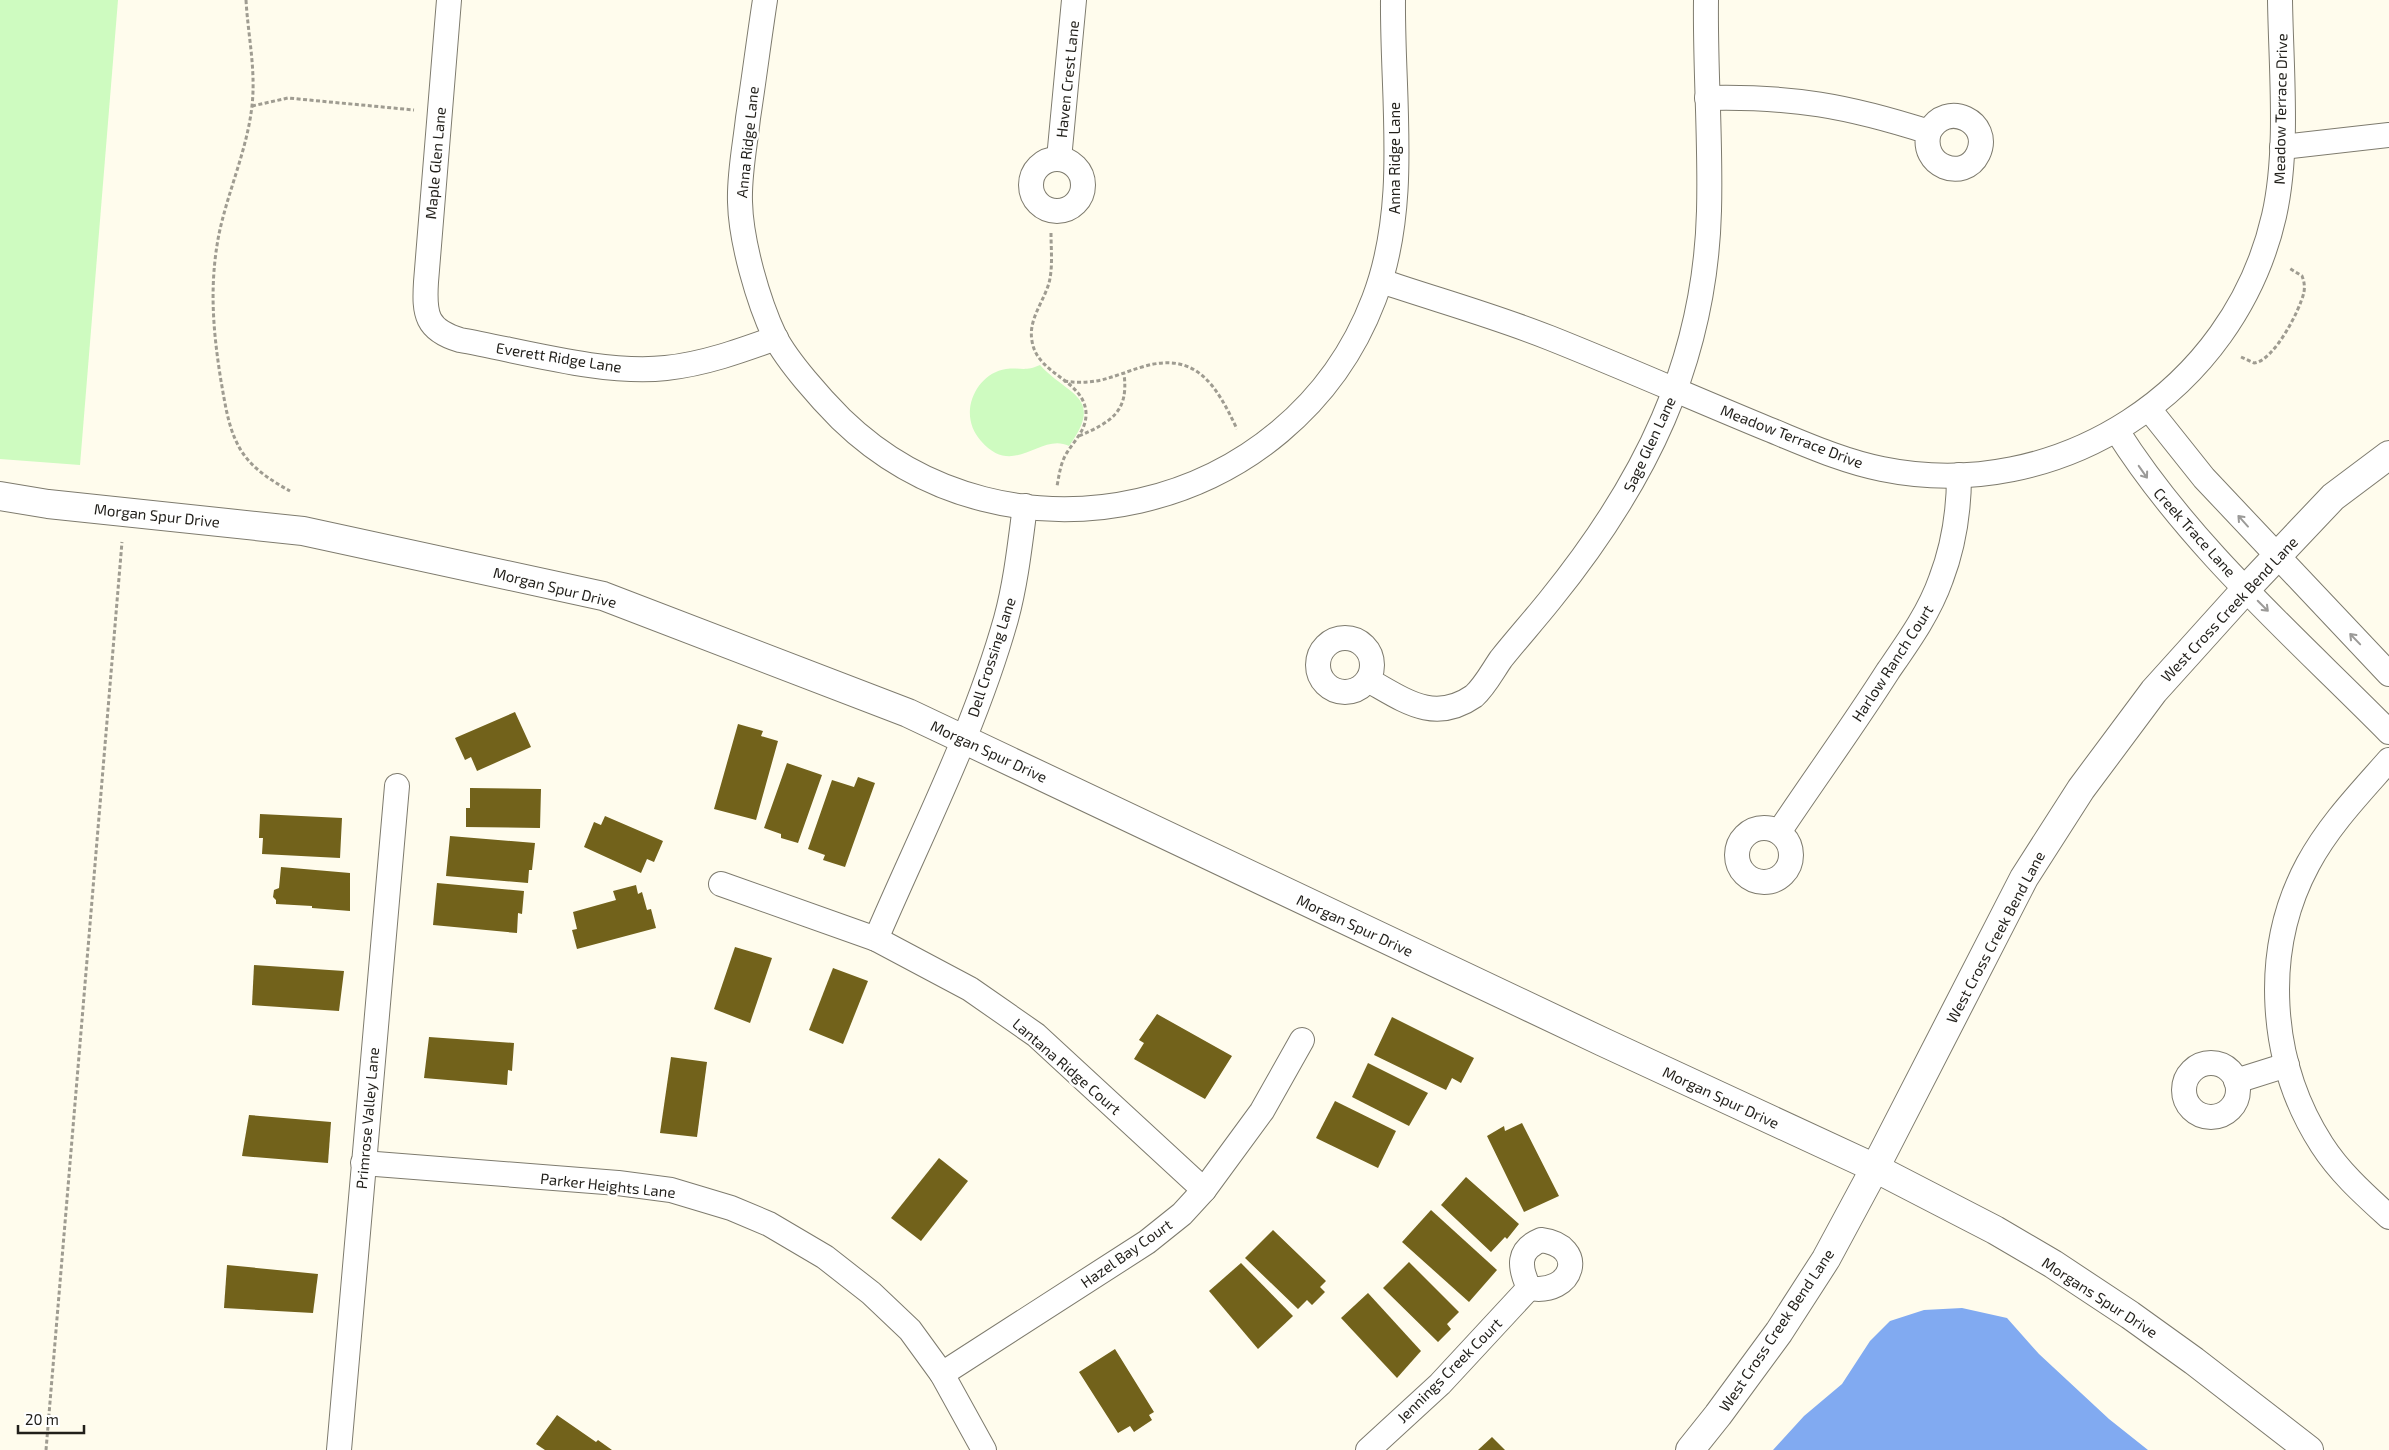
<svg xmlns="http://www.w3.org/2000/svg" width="2389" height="1450" font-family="'Exo 2',sans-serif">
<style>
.green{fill:#cefbc0}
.water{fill:#81aaf1}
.building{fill:#72621b}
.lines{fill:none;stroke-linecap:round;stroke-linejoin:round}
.street-casing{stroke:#7e7b6e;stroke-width:26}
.secondary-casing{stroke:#7e7b6e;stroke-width:30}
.path{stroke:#9f9c91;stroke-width:3;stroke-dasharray:4 2.5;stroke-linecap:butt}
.street{stroke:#fff;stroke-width:24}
.secondary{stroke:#fff;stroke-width:28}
.oneway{stroke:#9b9a98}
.labels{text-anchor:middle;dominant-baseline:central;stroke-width:5;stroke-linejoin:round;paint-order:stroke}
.street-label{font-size:15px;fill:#211f1a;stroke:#fff}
</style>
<rect width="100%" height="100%" fill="#fffced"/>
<g class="green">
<path d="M0 0H118L80 465 0 459Z"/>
<path d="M1040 365C1068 396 1105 396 1069 446 1040 432 1014 479 981 441 973 432 969 421 970 409 972 390 986 372 1006 369 1021 367 1024 372 1040 365Z"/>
</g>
<path class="water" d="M1962 1308 2007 1318 2039 1354 2109 1419 2148 1450H1773L1804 1416 1842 1384 1870 1341 1890 1321 1924 1310Z"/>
<g class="building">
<path d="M515 712 531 747 477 771 471 757 465 760 455 738Z"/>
<path d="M738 724 763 731 761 736 778 741 756 820 714 809Z"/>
<path d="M787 763 822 775 798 843 781 838V834L764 828Z"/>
<path d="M858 777 875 783 845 867 823 860 825 855 808 849 832 780 854 787Z"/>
<path d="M470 788 541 789 540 828 466 827V808H470Z"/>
<path d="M260 814 342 818 340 858 262 854 263 838H259Z"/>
<path d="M605 816 663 841 654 862 647 859 641 873 584 847 594 822 601 825Z"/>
<path d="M450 836 535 843 532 870H529L528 883 446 876Z"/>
<path d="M281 867 350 873V911L312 908V906L276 904V900L273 897 274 890 279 888Z"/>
<path d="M437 883 524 891 522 914 518 913 517 933 433 925Z"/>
<path d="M636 885 638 894 642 892 647 910 651 909 656 928 577 949 572 930 577 929 573 912 616 900 613 891Z"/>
<path d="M735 947 772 958 750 1023 714 1009Z"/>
<path d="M254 965 344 971 339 1011 252 1005Z"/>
<path d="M833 968 868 981 843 1044 809 1030Z"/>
<path d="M1157 1014 1232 1056 1205 1099 1134 1059 1144 1043 1139 1040Z"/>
<path d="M1392 1017 1474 1058 1461 1083 1452 1078 1446 1090 1374 1055Z"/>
<path d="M429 1037 514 1043 512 1071 508 1070 507 1085 424 1078Z"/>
<path d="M671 1057 707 1062 697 1137 660 1133Z"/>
<path d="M1368 1063 1428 1093 1409 1126 1352 1097Z"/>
<path d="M1335 1101 1396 1131 1378 1168 1316 1138Z"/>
<path d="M249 1115 331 1122 328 1163 242 1156Z"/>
<path d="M1522 1123 1559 1196 1524 1212 1487 1136 1504 1126 1505 1131Z"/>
<path d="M939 1158 968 1181 921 1241 891 1218Z"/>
<path d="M1466 1177 1519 1224 1507 1239 1505 1237 1491 1252 1441 1205Z"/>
<path d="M1431 1210 1497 1270 1469 1302 1402 1242Z"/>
<path d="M1273 1230 1326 1281 1320 1287 1325 1292 1312 1305 1307 1300 1298 1309 1245 1258Z"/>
<path d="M1409 1262 1459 1312 1447 1324 1451 1329 1438 1342 1383 1288Z"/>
<path d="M1241 1263 1293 1316 1258 1349 1209 1291Z"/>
<path d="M227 1265 318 1274 313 1313 224 1308Z"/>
<path d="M1368 1293 1421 1351 1397 1378 1341 1318Z"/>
<path d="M1115 1349 1154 1412 1149 1415 1152 1420 1134 1432 1130 1426 1118 1433 1079 1372Z"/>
<path d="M557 1415 596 1442 598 1440 612 1450H545L536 1444Z"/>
<path d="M1492 1437 1505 1450H1478Z"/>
</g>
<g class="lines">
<g class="street-casing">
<g id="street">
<path d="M449 0 426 282C424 314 426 330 460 340 522 351 605 375 666 368 704 364 740 351 776 338"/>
<path d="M765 0C759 39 754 79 748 118 745 146 739 174 740 202 741 242 758 301 775 337 788 362 821 399 841 419 1008 581 1292 515 1374 299 1410 205 1392 99 1393 0"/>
<path d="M1707 98C1792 96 1848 106 1929 132 1946 99 1993 122 1978 154 1964 183 1919 166 1929 132"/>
<path d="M2282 147 2389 135"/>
<circle cx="1057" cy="185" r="26"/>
<path d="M1059 159 1074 0"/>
<path d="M1381 281C1437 300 1495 316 1550 338 1623 367 1695 399 1768 429 1805 444 1842 461 1882 469 2058 505 2234 391 2274 216 2289 150 2281 69 2280 0"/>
<path d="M2149 409 2204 478 2389 674"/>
<path d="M2117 431C2190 546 2294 636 2389 732"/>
<circle cx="1345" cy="665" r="27"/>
<path d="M1368 680C1404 700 1434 724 1474 696 1485 686 1492 672 1501 659 1517 639 1534 620 1550 600 1644 484 1705 363 1709 211 1711 141 1705 70 1706 0"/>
<path d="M2389 760C2360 793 2329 825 2308 864 2261 951 2269 1063 2322 1145 2340 1173 2365 1195 2389 1217"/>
<circle cx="1764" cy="855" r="27"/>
<path d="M1779 832C1815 778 1853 726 1888 671 1908 642 1929 613 1941 579 1954 545 1959 511 1959 475"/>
<path d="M721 884 876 939 970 989 1036 1035 1204 1190"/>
<path d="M876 939C921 834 975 729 1006 619 1016 582 1020 544 1025 506"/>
<circle cx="2211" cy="1090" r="27"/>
<path d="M2236 1081 2287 1065"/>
<path d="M363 1163 618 1183 671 1190 731 1208 769 1224 825 1257 871 1293 910 1330 942 1374 984 1450"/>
<path d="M1541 1240C1588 1246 1574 1296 1529 1288 1519 1267 1517 1250 1541 1240Z"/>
<path d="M942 1374 1147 1242 1182 1214 1204 1190 1262 1111 1302 1040"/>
<path d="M339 1450 397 786"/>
<path d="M1368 1450 1440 1384 1529 1288"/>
</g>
</g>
<g class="secondary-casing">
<g id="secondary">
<path d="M0 496 48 504 303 531 603 596 908 713 1603 1042 1875 1168 1995 1230 2053 1264 2130 1315 2194 1361 2309 1450"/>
<path d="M1690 1450 1718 1415 1779 1332 1826 1259 1875 1168 2024 878 2081 789 2154 691 2246 589 2333 497 2389 455"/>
</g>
</g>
<g class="path">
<path d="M246 0C248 36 256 69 252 106 247 150 228 191 219 234 209 285 213 331 221 381 225 403 228 427 239 447 250 467 270 480 290 491"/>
<path d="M252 106 288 98 414 110"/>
<path d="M1051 233C1051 250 1053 267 1049 283 1043 303 1028 320 1032 341 1037 375 1083 379 1086 412 1087 431 1073 441 1065 456 1060 466 1059 476 1057 486"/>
<path d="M2241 357 2254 363C2274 361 2300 310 2304 292 2305 286 2304 281 2302 276L2289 268"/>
<path d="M1064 381C1097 386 1112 376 1142 367 1197 350 1217 387 1237 429"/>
<path d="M1079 436C1111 422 1129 412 1124 374"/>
<path d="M46 1450 122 542"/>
</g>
<use href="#street" class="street"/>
<use href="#secondary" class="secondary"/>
</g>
<defs><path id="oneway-shaft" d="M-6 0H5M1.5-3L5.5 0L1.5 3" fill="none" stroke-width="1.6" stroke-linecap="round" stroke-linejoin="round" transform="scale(1.25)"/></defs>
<g class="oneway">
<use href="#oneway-shaft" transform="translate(2143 472) rotate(55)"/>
<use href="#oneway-shaft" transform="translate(2243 521) rotate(-132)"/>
<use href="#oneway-shaft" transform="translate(2263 606) rotate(45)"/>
<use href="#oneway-shaft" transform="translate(2355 639) rotate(-134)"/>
</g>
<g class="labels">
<g class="street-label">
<text transform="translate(1067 79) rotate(-84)">Haven Crest Lane</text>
<text transform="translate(2280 109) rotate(-89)">Meadow Terrace Drive</text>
<text transform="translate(747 142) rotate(-84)">Anna Ridge Lane</text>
<text transform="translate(1394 158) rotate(-90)">Anna Ridge Lane</text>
<text transform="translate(435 163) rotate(-85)">Maple Glen Lane</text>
<text transform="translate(559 357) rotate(9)">Everett Ridge Lane</text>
<text transform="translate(1792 436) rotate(21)">Meadow Terrace Drive</text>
<text transform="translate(1649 444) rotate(-65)">Sage Glen Lane</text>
<text transform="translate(157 515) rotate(6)">Morgan Spur Drive</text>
<text transform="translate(2195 532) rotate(48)">Creek Trace Lane</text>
<text transform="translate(555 587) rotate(14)">Morgan Spur Drive</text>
<text transform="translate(2229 609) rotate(-47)">West Cross Creek Bend Lane</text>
<text transform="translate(991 657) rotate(-72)">Dell Crossing Lane</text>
<text transform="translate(1892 663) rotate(-57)">Harlow Ranch Court</text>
<text transform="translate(989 751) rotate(25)">Morgan Spur Drive</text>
<text transform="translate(1355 925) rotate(25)">Morgan Spur Drive</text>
<text transform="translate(1995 937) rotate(-62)">West Cross Creek Bend Lane</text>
<text transform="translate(1067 1066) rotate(41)">Lantana Ridge Court</text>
<text transform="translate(1721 1097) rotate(25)">Morgan Spur Drive</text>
<text transform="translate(367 1118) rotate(-85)">Primrose Valley Lane</text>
<text transform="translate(608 1185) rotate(6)">Parker Heights Lane</text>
<text transform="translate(1126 1253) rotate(-35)">Hazel Bay Court</text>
<text transform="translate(2100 1297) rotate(33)">Morgans Spur Drive</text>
<text transform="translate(1776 1330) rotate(-56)">West Cross Creek Bend Lane</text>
<text transform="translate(1449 1370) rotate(-45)">Jennings Creek Court</text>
</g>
</g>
<path d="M18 1425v8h66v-8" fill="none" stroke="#211f1a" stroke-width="2.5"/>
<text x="25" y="1425" font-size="15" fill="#211f1a" stroke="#ffffff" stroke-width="4" paint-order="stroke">20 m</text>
</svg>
